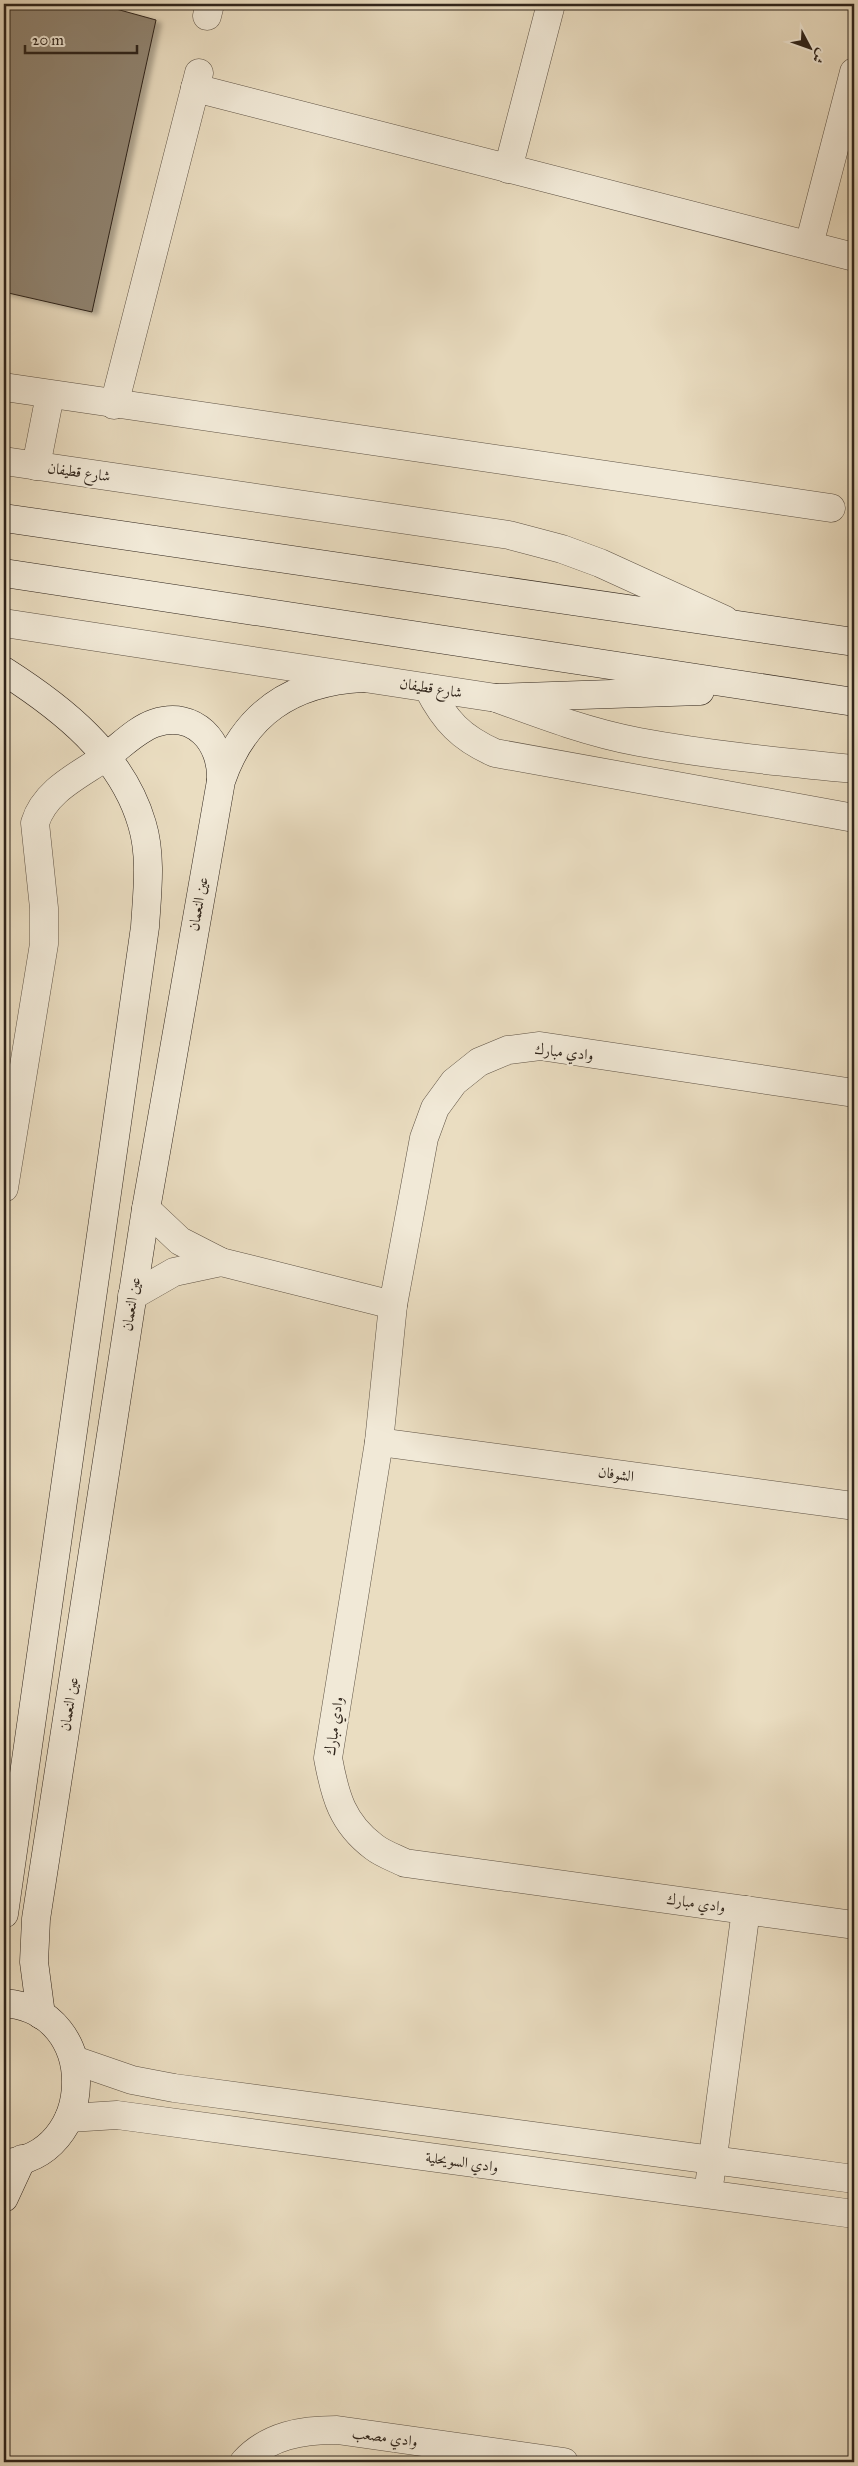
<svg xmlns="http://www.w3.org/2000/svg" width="858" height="2466" font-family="'IM FELL Great Primer',Amiri,serif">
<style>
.building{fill:#908471;stroke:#2f241b;filter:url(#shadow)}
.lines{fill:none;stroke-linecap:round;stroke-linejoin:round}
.street-casing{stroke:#5e5244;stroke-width:29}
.secondary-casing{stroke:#2f241b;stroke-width:29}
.street{stroke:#f1e9d7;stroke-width:28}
.secondary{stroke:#f1e9d7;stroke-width:28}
.labels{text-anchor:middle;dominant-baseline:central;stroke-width:4.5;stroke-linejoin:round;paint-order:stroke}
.street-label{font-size:15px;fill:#2f241b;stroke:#f1e9d7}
</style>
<defs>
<filter id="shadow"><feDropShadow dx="5.5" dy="3" stdDeviation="2.5" flood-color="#0004"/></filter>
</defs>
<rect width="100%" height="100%" fill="#eaddc1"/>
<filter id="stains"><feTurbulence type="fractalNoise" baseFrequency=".004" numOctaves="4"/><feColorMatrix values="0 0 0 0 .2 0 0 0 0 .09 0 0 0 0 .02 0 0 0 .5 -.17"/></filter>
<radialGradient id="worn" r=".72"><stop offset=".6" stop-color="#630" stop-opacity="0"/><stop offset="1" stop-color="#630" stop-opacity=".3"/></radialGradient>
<path class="building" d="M4 4H98L156 20 92 312 4 292Z"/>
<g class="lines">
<g class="street-casing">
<g id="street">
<path d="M207 16 210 4"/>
<path d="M195 88 854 257"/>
<path d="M508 169 551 4"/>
<path d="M809 245 854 72"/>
<path d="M4 387 831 508"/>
<path d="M114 405 199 73"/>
<path d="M4 461 509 535 562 549 600 563 725 620"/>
<path d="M36 466 50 395"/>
<path d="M4 623 496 698C542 715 590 733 639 742 709 755 783 762 854 769"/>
<path d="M428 688C445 721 461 738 495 753L854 818"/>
<path d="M854 1093 540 1046 508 1050 479 1062 454 1082 435 1108 424 1138 393 1305 379 1442 328 1758C335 1796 342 1823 374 1847 383 1854 395 1858 405 1863L854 1925"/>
<path d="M4 1188 44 944V908L35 823C45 790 80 775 107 756"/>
<path d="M146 1209 180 1241 221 1262 393 1305"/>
<path d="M132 1296 174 1272 221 1262"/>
<path d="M379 1442 854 1506"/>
<path d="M74 2060 132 2080 174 2088 854 2179"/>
<path d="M69 2118 117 2115 854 2214"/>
<path d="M710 2179 746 1910"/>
<path d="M244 2462C269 2435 302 2430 337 2430L564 2462"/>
</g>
</g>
<g class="secondary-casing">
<g id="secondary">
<path d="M4 518 854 642"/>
<path d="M4 573 854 702"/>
<path d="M4 671C62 708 122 755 142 824 152 857 147 894 145 927L4 1914"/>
<path d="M496 698 700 691"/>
<path d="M107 756C122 745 137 729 155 723 195 710 222 742 221 779"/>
<path d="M4 2003C103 2010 97 2158 4 2163"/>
<path d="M41 2015 34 1962 36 1919 146 1209 221 781C244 713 292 682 362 678"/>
<path d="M4 2198 22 2159"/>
</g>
</g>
<use href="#street" class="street"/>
<use href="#secondary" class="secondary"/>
</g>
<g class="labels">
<g class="street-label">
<text transform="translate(79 472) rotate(8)">شارع قطيفان</text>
<text transform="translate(431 688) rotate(9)">شارع قطيفان</text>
<text transform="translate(198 904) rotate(-80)">عين النعمان</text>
<text transform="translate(564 1052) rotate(6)">وادي مبارك</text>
<text transform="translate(131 1304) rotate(-81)">عين النعمان</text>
<text transform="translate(616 1474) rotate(8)">الشوفان</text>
<text transform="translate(69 1704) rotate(-81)">عين النعمان</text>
<text transform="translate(334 1726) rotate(-82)">وادي مبارك</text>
<text transform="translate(696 1903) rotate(8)">وادي مبارك</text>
<text transform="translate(462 2162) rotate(8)">وادي السويحلية</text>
<text transform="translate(385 2437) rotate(8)">وادي مصعب</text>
</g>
</g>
<rect width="858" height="2466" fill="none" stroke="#eaddc1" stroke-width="20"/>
<rect x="5" y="5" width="848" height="2456" fill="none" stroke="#2f241b" stroke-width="2.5"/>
<rect x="10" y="10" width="838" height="2446" fill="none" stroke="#2f241b"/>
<g transform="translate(810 48) rotate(131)" stroke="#f1e9d7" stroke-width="4" paint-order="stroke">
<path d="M0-4L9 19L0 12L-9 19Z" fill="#2f241b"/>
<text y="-8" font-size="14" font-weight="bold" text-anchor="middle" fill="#2f241b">ش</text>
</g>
<path d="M25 45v8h112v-8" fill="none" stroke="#2f241b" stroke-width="2.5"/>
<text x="32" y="45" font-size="15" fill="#2f241b" stroke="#f1e9d7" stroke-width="4" paint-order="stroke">20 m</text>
<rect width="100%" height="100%" filter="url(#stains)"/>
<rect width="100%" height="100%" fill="url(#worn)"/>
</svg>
